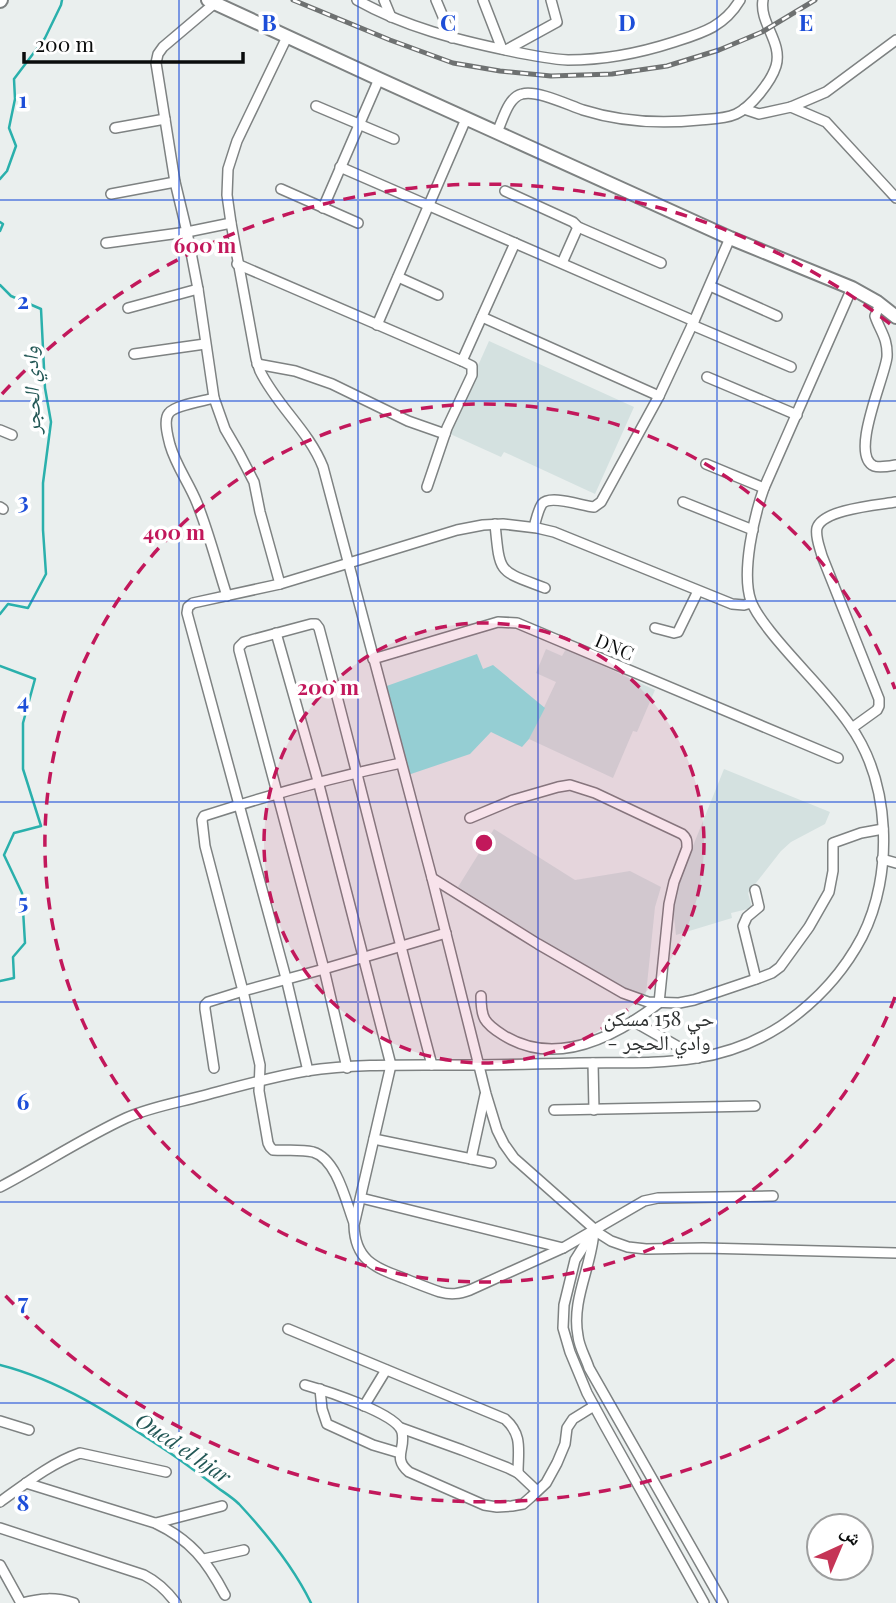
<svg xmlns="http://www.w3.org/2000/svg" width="896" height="1603" font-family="'Playfair Display','Noto Naskh Arabic',serif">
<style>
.built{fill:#d4e1e0}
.green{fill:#8fe8e4}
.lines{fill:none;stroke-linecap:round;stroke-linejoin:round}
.stream{stroke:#2ab0ac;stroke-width:2.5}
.minor-casing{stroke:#7e8282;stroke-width:12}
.secondary-casing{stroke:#7e8282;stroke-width:16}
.minor{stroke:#fff;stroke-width:9}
.secondary{stroke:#fff;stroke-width:12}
.rail-casing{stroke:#6e7171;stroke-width:5}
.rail{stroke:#fff;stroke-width:2.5;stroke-dasharray:8;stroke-linecap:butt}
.grid{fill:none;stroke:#1d4ed8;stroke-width:2;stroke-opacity:0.55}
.ring{fill:none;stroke:#c2185b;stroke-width:3.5;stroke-dasharray:12 9}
.labels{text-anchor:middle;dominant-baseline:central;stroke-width:7;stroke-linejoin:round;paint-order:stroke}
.street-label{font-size:19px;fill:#0a0c0c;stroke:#fff}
.water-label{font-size:21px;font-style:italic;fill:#235856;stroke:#fff}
.neighbourhood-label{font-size:21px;fill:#2e3131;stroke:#fff}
.grid-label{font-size:23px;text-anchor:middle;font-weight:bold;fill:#1d4ed8;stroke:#fff;stroke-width:7;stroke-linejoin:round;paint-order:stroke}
.centre{fill:#c2185b;stroke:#fff;stroke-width:3.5}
.ring-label{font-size:21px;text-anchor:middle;font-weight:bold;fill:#c2185b;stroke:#fff;stroke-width:7;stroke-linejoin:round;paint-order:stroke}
</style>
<rect width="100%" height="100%" fill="#eaefee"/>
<g class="built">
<path d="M489 341 634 407 595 494 504 452 501 457 448 433Z"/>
<path d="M546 649 562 656 566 649 655 690 637 732 633 731 613 778 529 739 556 682 536 673Z"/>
<path d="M724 769 830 812 825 824 791 842 781 851 748 893 752 908 731 913 732 918 676 935 672 898Z"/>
<path d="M494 829 575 880 630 871 661 887 655 907 646 994H642L623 988 557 949 458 887Z"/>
</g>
<path class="green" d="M477 654 483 669 493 665 545 708 529 739 522 747 491 732 470 754 405 776 381 688Z"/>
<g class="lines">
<g class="stream">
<path d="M0 179 7 171 16 146 9 128 15 99 14 79 45 38 61 5 62 0"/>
<path d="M0 222 3 224 0 231"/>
<path d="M0 285 11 296 41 309 45 388 51 422 43 483V530L46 574 28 608 8 604 0 614"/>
<path d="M0 666 35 679 23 723V769L41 826 14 833 4 855 22 893 25 943 13 957 14 978 0 981"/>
<path d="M0 1365C63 1381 117 1418 170 1453 186 1464 202 1476 218 1488 225 1493 233 1498 239 1504 266 1533 294 1568 311 1603"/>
</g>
<g class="minor-casing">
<g id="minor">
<path d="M357 0C405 27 457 40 510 51 529 55 548 59 568 60 604 60 640 53 674 42 702 33 724 27 740 0"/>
<path d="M384 0 391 17"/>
<path d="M436 0 452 38"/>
<path d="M483 0 502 49"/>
<path d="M215 3 163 47 158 54 156 63 175 182 187 232 198 289 214 398 225 429 239 453 254 482 260 512 280 584"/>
<path d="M287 37 237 141 228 169 227 195 231 223 256 359 260 371C277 406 309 431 323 467L432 878 486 1094 497 1130 504 1144 514 1158 600 1234 611 1241 628 1247 646 1249 703 1248 896 1253"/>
<path d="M506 50 557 22 551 0"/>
<path d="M316 106 394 139"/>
<path d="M791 107 826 92 896 40"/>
<path d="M744 109 759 114 791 107 826 122 896 198"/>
<path d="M115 128 165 119"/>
<path d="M497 132C503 120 508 97 522 94 538 90 568 105 583 110 621 122 660 124 699 120 711 119 725 119 736 114 751 107 771 82 776 66 783 42 759 23 763 0"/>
<path d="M340 167 694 321 730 238"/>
<path d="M281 189 358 223"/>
<path d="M505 191 573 222 578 227 661 263"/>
<path d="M111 194 175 182"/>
<path d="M323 208 379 79"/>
<path d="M106 243 187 232 231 223"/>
<path d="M562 263 578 227"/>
<path d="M237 264 462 361 472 366V375L447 428 427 487"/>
<path d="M398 277 438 295"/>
<path d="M710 286 777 316"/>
<path d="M880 304 875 316C880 331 888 338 887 357 885 377 849 455 874 466 880 468 890 466 896 465"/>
<path d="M128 308 198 289"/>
<path d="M482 317 659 396"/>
<path d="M377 325 466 119"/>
<path d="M692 325 791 367"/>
<path d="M134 354 205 344"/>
<path d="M462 361 515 243"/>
<path d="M257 364 295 371 332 384 408 421 445 434"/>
<path d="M707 377 797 415"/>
<path d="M214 398C204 401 175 405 169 413 163 420 168 437 170 445 176 466 189 483 197 503 209 533 217 565 227 596"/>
<path d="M0 430 12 435"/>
<path d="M706 464 764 488"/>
<path d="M683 502 753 530"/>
<path d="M0 507 3 509"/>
<path d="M495 524C500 575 498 570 545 588"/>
<path d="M534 527C536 520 538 510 542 504 550 494 582 506 594 507L601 502 659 396 694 321"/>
<path d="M655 628 674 633 678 632 698 591"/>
<path d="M276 633 318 781 391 1065 354 1225C355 1260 374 1267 403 1278 416 1283 428 1288 440 1292 451 1295 459 1294 470 1290L563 1248 644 1201 658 1198 773 1196"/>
<path d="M373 659 498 622 517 623 838 758"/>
<path d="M852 728 877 710 879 706V699L822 556C820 548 815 537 817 528 823 509 879 505 896 502"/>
<path d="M470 818 513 800 558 787 570 785 595 793 682 834C687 838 687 841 687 848L674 882 669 904 659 1003C615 1037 556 1068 503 1035 484 1023 481 1018 481 996"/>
<path d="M882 859 896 863"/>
<path d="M432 878 538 944 623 993 648 1002 679 1003 694 1000 759 978 772 973 780 967 809 927 829 892 833 871V843L861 833 883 829"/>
<path d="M755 890 759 907 747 917 743 926 756 979"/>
<path d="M633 1021 698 1058"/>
<path d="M593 1063 594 1110"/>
<path d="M214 1068 205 1009V1005L208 1002 243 991 324 969 446 933"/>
<path d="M347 1068 324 969 239 650V647L244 642 311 624H316L319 628C358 774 393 920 432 1065"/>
<path d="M308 1071 286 978 187 613 188 607 193 603 280 584 457 530 483 525 503 524 537 528 554 532 732 604 744 605 751 603"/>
<path d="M554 1110 755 1106"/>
<path d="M374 1139 491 1163"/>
<path d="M471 1159 485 1095"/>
<path d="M0 1187C42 1165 83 1138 126 1118 150 1107 176 1103 202 1096 236 1087 271 1077 306 1071 354 1064 402 1065 450 1065 493 1065 536 1064 579 1063 653 1062 716 1068 781 1026 815 1003 843 973 862 937 894 874 891 782 849 724 826 691 795 663 770 631 763 622 755 612 751 601 741 573 754 516 764 488L852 288"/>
<path d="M361 1198 563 1248"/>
<path d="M354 1223C346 1202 337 1159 313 1152 300 1149 286 1151 273 1150L270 1147 268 1143 259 1091 260 1065 243 991 205 846 202 820 204 816C269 795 334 777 401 763"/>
<path d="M594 1230 575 1260 564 1305 563 1328 570 1352 587 1393 605 1426 704 1603"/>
<path d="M594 1231C592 1266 571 1300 578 1336 579 1347 586 1358 589 1368L723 1603"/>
<path d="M288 1329 505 1419C523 1435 518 1450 518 1473"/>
<path d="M305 1385C323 1390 397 1413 402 1432 406 1449 392 1458 409 1472L484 1505 497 1507 512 1506 523 1504 531 1497 546 1483 557 1463 565 1444 567 1428 573 1419 594 1406"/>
<path d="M320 1389 322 1409 327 1424 373 1445 400 1453"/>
<path d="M364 1406 386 1370"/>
<path d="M0 1421 29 1430"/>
<path d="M401 1428 462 1450 508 1468 518 1473 537 1491"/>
<path d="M26 1483 155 1523C191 1540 207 1561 225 1595"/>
<path d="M0 1502C25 1484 51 1463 80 1453L166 1472"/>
<path d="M156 1523 222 1506"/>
<path d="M0 1528 144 1575C158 1582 167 1591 176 1603"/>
<path d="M204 1559 244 1550"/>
<path d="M0 1565 21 1603"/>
<path d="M22 1603C41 1598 55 1597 74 1603"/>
</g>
</g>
<g class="secondary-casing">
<g id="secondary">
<path d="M208 0 379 79 730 238 852 288 877 302 896 317"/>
<path d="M0 1 1 0"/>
</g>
</g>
<use href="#minor" class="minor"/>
<use href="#secondary" class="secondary"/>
<g class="rail-casing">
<path id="rail" d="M293 0 390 40 453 63 500 71 551 76 612 74 667 66 719 50 762 32 815 0"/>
</g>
<use href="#rail" class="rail"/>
</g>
<path class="grid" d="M179 0V1603M358 0V1603M538 0V1603M717 0V1603M0 200H896M0 401H896M0 601H896M0 802H896M0 1002H896M0 1202H896M0 1403H896"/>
<circle cx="484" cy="843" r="220" fill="#c2185b" fill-opacity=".12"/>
<g class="ring">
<circle cx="484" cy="843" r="220"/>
<path d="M895 997A439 439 0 1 1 895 689"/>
<path d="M894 1359A659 659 0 0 1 2 1292M2 394A659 659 0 0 1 894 327"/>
</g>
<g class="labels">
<g class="street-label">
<text transform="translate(615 646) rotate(23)">DNC</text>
</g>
<g class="water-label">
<text transform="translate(30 390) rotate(-92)">وادي الحجر</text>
<text transform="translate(184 1447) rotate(34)">Oued el hjar</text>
</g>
<g class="neighbourhood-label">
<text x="659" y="1017">حي 158 مسكن<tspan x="659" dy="24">- وادي الحجر</tspan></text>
</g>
</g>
<g class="grid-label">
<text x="269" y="31">B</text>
<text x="448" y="31">C</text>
<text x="627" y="31">D</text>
<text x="806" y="31">E</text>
<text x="23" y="108">1</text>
<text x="23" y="309">2</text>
<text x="23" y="509">3</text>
<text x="23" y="709">4</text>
<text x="23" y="910">5</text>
<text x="23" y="1110">6</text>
<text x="23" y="1310">7</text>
<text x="23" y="1511">8</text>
</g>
<circle cx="484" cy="843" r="10" class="centre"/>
<g class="ring-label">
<text x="205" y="253">600 m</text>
<text x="174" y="540">400 m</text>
<text x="328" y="695">200 m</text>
</g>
<g transform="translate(840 1547) rotate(44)"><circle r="33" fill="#ffffff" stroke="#9d9e9e" stroke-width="2"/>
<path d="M0-5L12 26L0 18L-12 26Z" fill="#c53556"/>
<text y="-10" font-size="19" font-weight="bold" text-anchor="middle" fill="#0a0c0c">ش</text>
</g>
<path d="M24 52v10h219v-10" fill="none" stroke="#0a0c0c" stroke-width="3.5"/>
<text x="35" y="52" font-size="21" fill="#0a0c0c" stroke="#ffffff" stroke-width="5" paint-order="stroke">200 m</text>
</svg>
